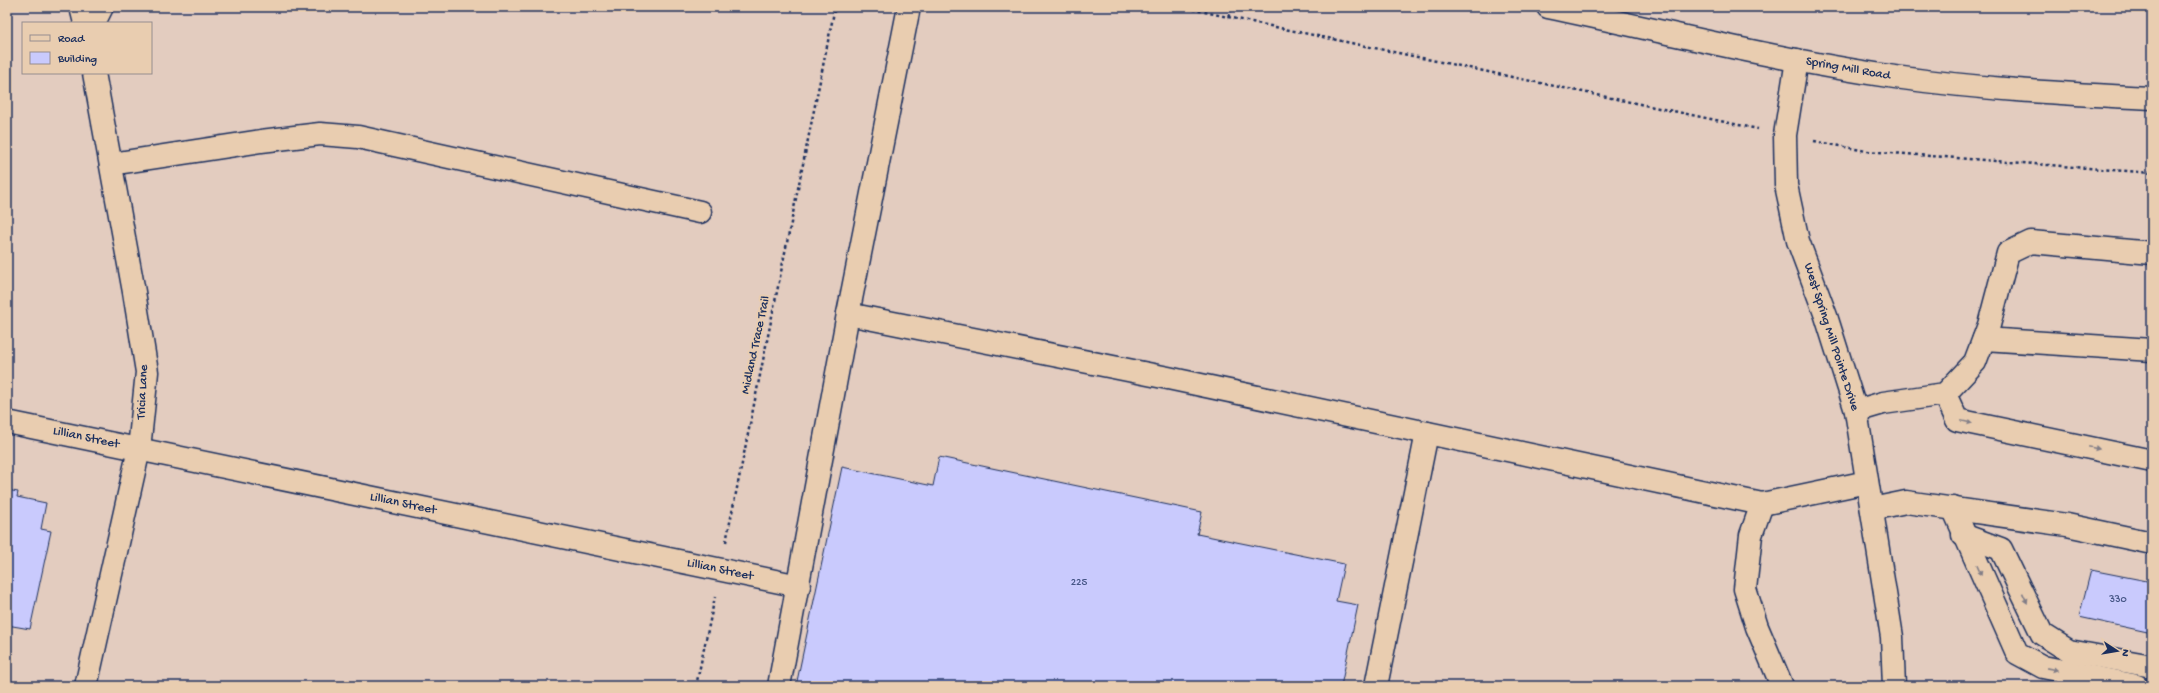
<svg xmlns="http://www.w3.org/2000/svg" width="2159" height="693" font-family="'Gochi Hand',sans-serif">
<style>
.building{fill:#c9cafd;stroke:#1b2f5e}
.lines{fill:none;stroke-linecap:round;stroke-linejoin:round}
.minor-casing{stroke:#1b2f5e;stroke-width:25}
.path{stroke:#1b2f5e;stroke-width:2.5;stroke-dasharray:3 3;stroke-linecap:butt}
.minor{stroke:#e9cdb0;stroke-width:22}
.oneway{fill:#827e87}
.labels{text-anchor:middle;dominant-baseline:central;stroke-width:4;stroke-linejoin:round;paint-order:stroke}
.number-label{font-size:11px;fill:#465686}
.street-label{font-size:13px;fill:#1b2f5e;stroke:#e9cdb0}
</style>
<rect width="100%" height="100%" fill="#e3ccbf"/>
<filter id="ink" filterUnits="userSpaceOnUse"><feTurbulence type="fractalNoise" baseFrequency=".025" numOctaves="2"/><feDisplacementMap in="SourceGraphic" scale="8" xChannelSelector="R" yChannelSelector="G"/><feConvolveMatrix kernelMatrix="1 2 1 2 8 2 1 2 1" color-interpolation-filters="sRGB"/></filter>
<g filter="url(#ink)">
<g class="building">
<path d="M939 457 1202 512 1197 534 1344 564 1336 601 1358 605 1341 686H796L842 467 933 486Z"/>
<path d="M7 490 18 492 17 497 46 503 41 529 51 531 30 629 7 625Z"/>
<path d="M2091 570 2152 582V633L2079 617Z"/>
</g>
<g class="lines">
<g class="minor-casing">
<g id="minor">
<path d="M81 7 85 23"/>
<path d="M909 7 848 314 1168 378 1762 504 1867 482"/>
<path d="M1548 7C1663 31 1778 60 1895 77 1980 89 2066 94 2152 98"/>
<path d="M94 23 102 7"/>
<path d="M1797 60 1785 135 1786 185 1798 241 1826 316 1856 411 1892 637 1894 686"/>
<path d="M111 164 261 141 320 134 358 137 700 212"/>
<path d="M1984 339 2152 350"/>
<path d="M1945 394 1957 420 2152 461"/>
<path d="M1856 411 1883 403 1945 394 1975 362 1989 325 2008 253 2031 242 2152 253"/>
<path d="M7 422 799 586"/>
<path d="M1762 504 1751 535 1745 589 1757 627 1782 686"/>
<path d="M1953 508 2017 653 2043 667 2137 686"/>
<path d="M1872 509 1906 502 2067 525 2152 543"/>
<path d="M1963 535 2001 549 2042 634 2069 651 2152 666"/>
<path d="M86 686 139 449 147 372 134 292 94 73"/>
<path d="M779 686 848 314"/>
<path d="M1376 686 1427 433"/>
</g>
</g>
<g class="path">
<path d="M1181 7 1228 17 1233 7"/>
<path d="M1228 17 1758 129"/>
<path d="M1814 141 1866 151 2152 173"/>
<path d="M726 542 835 7"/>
<path d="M696 686 715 597"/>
</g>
<use href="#minor" class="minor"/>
</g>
<defs><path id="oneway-solid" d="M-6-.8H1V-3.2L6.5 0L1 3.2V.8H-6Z"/></defs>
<g class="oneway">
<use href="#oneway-solid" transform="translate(1967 422) rotate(12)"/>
<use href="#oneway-solid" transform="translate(2094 448) rotate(12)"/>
<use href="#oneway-solid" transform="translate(1979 570) rotate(66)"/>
<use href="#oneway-solid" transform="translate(2025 598) rotate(65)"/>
<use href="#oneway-solid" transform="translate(2052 669) rotate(11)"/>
</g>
</g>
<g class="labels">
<g class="number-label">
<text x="1079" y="583">225</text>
<text x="2118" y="600">330</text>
</g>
<g class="street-label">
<text transform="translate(1848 69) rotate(10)">Spring Mill Road</text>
<text transform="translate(1831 337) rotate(72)">West Spring Mill Pointe Drive</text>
<text transform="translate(756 345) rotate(-78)">Midland Trace Trail</text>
<text transform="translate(143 392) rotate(-87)">Tricia Lane</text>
<text transform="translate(86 438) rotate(12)">Lillian Street</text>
<text transform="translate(403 504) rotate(12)">Lillian Street</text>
<text transform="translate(720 570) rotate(12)">Lillian Street</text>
</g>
</g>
<rect width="2159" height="693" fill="none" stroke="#e9cdb0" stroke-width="24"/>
<rect x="12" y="12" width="2135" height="669" fill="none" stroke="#1b2f5e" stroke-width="1.5" filter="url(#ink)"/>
<rect x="22" y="22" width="130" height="52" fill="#e9cdb0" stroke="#978e8f"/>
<rect x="30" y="35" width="20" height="6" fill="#e9cdb0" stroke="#978e8f"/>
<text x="58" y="42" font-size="12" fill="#1b2f5e">Road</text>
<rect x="30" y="52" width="20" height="12" fill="#c9cafd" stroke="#978e8f"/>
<text x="58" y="62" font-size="12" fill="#1b2f5e">Building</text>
<g transform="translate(2117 651) rotate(102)" stroke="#e9cdb0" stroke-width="3" paint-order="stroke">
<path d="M0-3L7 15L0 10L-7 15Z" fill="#1b2f5e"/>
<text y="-6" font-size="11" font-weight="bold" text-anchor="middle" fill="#1b2f5e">N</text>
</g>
</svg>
